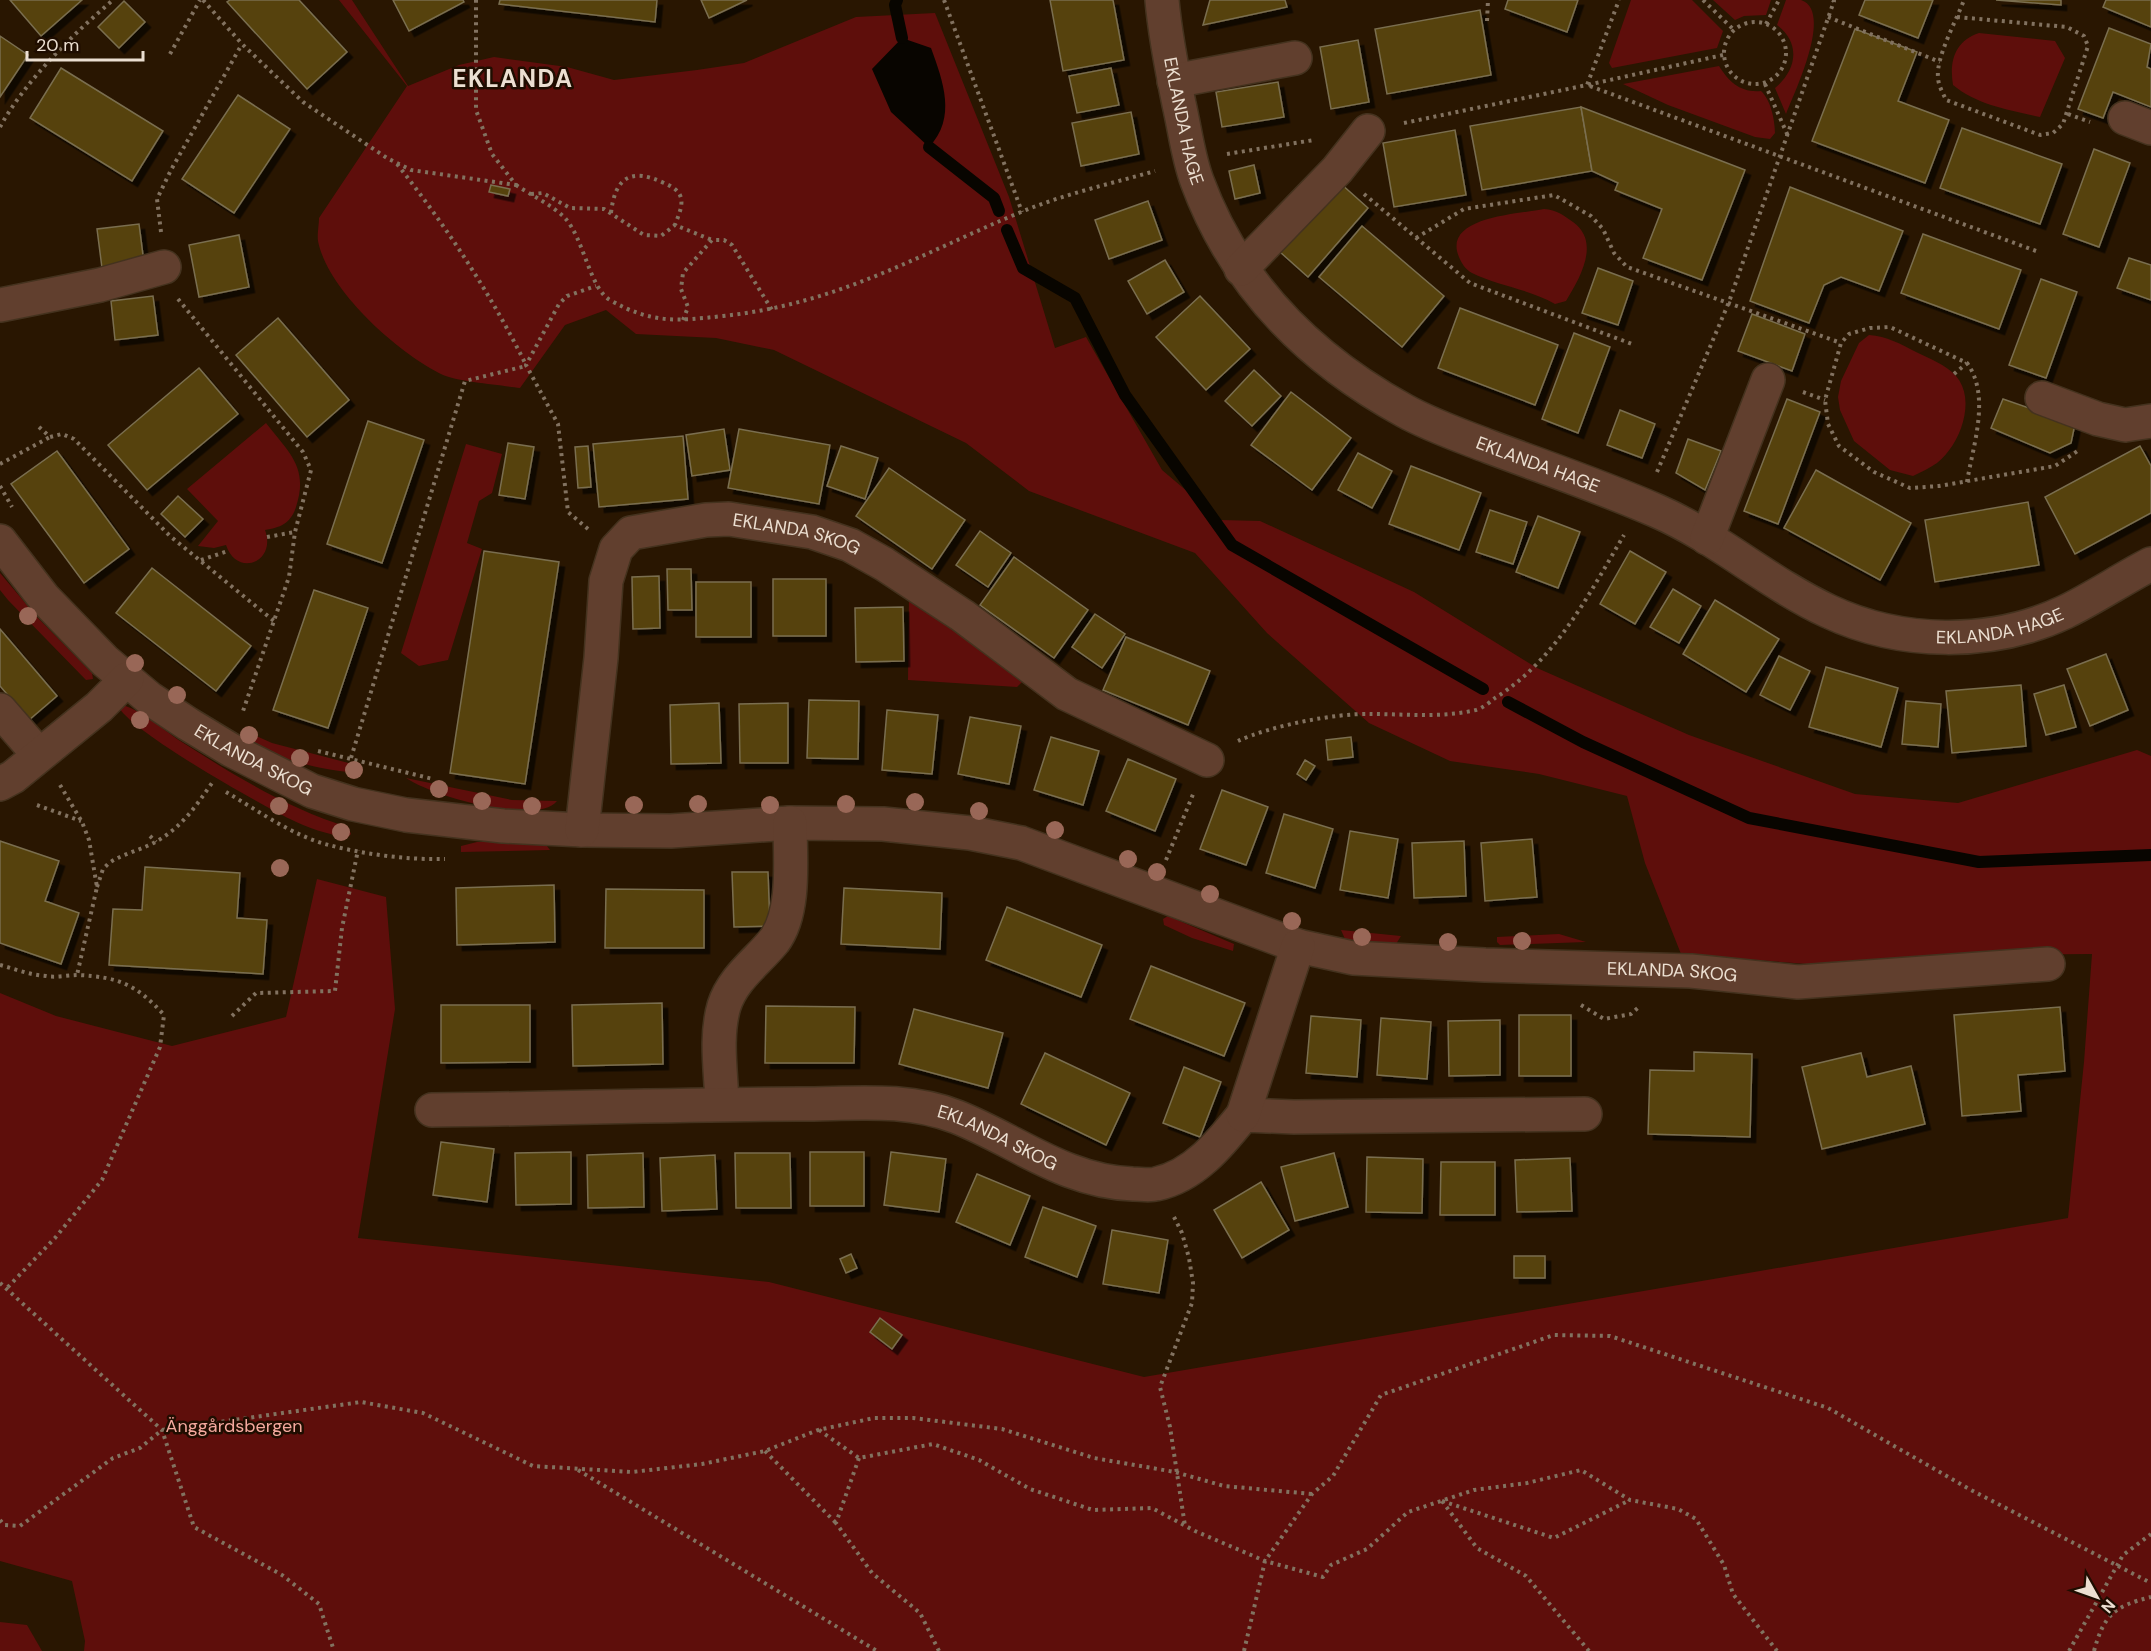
<svg xmlns="http://www.w3.org/2000/svg" width="2151" height="1651" font-family="'DM Sans',sans-serif">
<style>
.green{fill:#5e0e0b}
.water{fill:#080500}
.lines{fill:none;stroke-linecap:round;stroke-linejoin:round}
.stream{stroke:#080500;stroke-width:12}
.building{fill:#56430b;stroke:#7a6e50;stroke-width:1.5;filter:url(#shadow)}
.minor-casing{stroke:#44321e;stroke-width:36}
.path{stroke:#827260;stroke-width:4;stroke-dasharray:3 4.5;stroke-linecap:butt}
.minor{stroke:#613f2e;stroke-width:33}
.tree{fill:#996757}
.labels{text-anchor:middle;dominant-baseline:central;stroke-width:5;stroke-linejoin:round;paint-order:stroke}
.street-label{font-size:18px;fill:#ecdfd1;stroke:#1f0d00}
.park-label{font-size:18px;fill:#f5a99e;stroke:#1f0d00}
.district-label{font-size:24px;font-weight:bold;letter-spacing:1.5px;fill:#ecdfd1;stroke:#1f0d00}
</style>
<defs>
<filter id="shadow"><feDropShadow dx="5.5" dy="5.5" stdDeviation="0" flood-color="#0009"/></filter>
</defs>
<rect width="100%" height="100%" fill="#291601"/>
<g class="green">
<path d="M339 0H352L408 86 459 65 494 57 567 67 614 80 697 70 744 63 856 17 935 13 1009 197 1055 348 1086 337 1162 470 1221 520 1260 521 1414 592 1537 668 1689 735 1855 794 1958 803 2137 750 2151 756V1651H84L85 1641 72 1581 0 1561V993L56 1016 172 1046 286 1017 317 879 386 897 395 1009 358 1238 769 1282 1144 1377 2068 1218 2084 1062 2092 954 1976 955 1833 966 1681 954 1645 863 1627 796 1539 774 1450 761 1369 723 1267 633 1195 553 1029 491 966 443 774 350 716 338 636 334 606 310 565 325 520 388C501 385 459 382 443 375 398 353 328 291 318 241 317 234 319 225 319 218L407 86Z"/>
<path d="M1631 0H1692L1723 31 1717 48 1612 68 1609 63Z"/>
<path d="M1713 0H1771L1766 15 1744 16 1735 20Z"/>
<path d="M1786 0C1790 0 1797 0 1801 0 1834 11 1794 93 1786 114L1775 88C1797 70 1801 43 1777 25Z"/>
<path d="M1979 33 2055 41 2065 58 2040 117C2009 110 1977 105 1953 85 1949 61 1955 41 1979 33Z"/>
<path d="M1719 66C1729 82 1741 93 1761 91 1771 100 1775 121 1775 133L1770 139 1755 137 1668 105 1623 84Z"/>
<path d="M1544 209C1557 210 1563 215 1573 222 1601 242 1580 278 1566 301L1555 304C1529 289 1498 286 1472 273 1464 269 1459 259 1457 251 1450 216 1521 214 1544 209Z"/>
<path d="M1869 335C1887 336 1900 344 1916 352 1930 359 1945 364 1956 376 1977 400 1960 445 1937 463 1930 468 1921 472 1913 476L1890 470 1854 441 1840 410 1838 397 1841 381 1859 343Z"/>
<path d="M266 423C289 453 309 467 296 507 291 523 280 528 265 530 277 562 237 578 226 545L214 548 198 546 218 521 187 489Z"/>
<path d="M466 444 502 454 492 493 479 501 467 543 482 549 448 660 419 666 401 653Z"/>
<path d="M0 573 37 617 92 673 93 679 86 680 8 600 0 590Z"/>
<path d="M909 594 1022 682 1017 687 908 680Z"/>
<path d="M123 705C145 712 165 732 185 744 237 777 289 809 348 827L351 834 347 838C327 834 308 828 290 819 256 802 137 735 119 708Z"/>
<path d="M252 734 272 743 360 766 361 773C325 771 279 761 249 740Z"/>
<path d="M406 778 512 800 557 801C536 827 430 795 406 778Z"/>
<path d="M477 842H544L550 850 461 852V846Z"/>
<path d="M1168 916 1234 944 1233 951 1192 938 1164 925 1163 919Z"/>
<path d="M1341 930 1401 936 1396 944 1354 942 1345 939Z"/>
<path d="M1559 934 1586 942 1500 945 1497 942V937Z"/>
<path d="M0 1622 27 1625 42 1651H0Z"/>
</g>
<path class="water" d="M902 38 931 48C943 81 957 118 929 147L891 112 872 69Z"/>
<g class="lines">
<g class="stream">
<path d="M897 0 895 5 902 38"/>
<path d="M929 147 994 198 999 211"/>
<path d="M1007 230 1023 268 1075 298 1125 395 1232 545 1483 689"/>
<path d="M1508 702 1583 742 1749 818 1979 862 2151 855"/>
</g>
</g>
<g class="building">
<path d="M10 0H82L41 36Z"/>
<path d="M230 0H299L347 52 307 89 227 2Z"/>
<path d="M393 0H463L464 2 409 31Z"/>
<path d="M500 0H657L655 22 499 4Z"/>
<path d="M701 0H747L709 18Z"/>
<path d="M1050 0H1113L1124 60 1063 71Z"/>
<path d="M1210 0H1285L1287 7 1203 25Z"/>
<path d="M1508 0H1578L1567 32 1505 9Z"/>
<path d="M1865 0H1933L1918 38 1859 15Z"/>
<path d="M1996 0H2061V5Z"/>
<path d="M2106 0H2151V27L2103 7Z"/>
<path d="M124 1 145 22 119 48 98 27Z"/>
<path d="M1480 10 1491 75 1387 94 1375 29Z"/>
<path d="M2109 28 2151 44 2147 67 2151 69V107L2113 92 2103 118 2078 109Z"/>
<path d="M1855 29 1917 52 1898 101 1949 120 1925 183 1812 141Z"/>
<path d="M0 36 28 55 0 97Z"/>
<path d="M1358 40 1369 102 1331 109 1320 47Z"/>
<path d="M61 68 163 131 132 181 30 118Z"/>
<path d="M1111 68 1119 105 1077 113 1069 76Z"/>
<path d="M1278 82 1284 117 1222 127 1216 92Z"/>
<path d="M238 95 290 129 234 213 182 179Z"/>
<path d="M1581 107 1592 171 1482 190 1470 126Z"/>
<path d="M1581 107 1745 170 1702 280 1643 258 1662 209 1615 190 1618 183 1592 171Z"/>
<path d="M1131 112 1139 154 1081 166 1072 123Z"/>
<path d="M1962 128 2062 164 2040 224 1940 188Z"/>
<path d="M1455 130 1466 195 1394 207 1383 143Z"/>
<path d="M2094 149 2130 163 2099 247 2063 234Z"/>
<path d="M1254 165 1260 193 1235 199 1229 171Z"/>
<path d="M1340 183 1368 208 1308 277 1280 252Z"/>
<path d="M491 185 510 189 508 196 489 192Z"/>
<path d="M1790 187 1903 231 1879 291 1841 277 1824 285 1809 323 1750 301Z"/>
<path d="M1148 201 1162 240 1109 259 1095 220Z"/>
<path d="M139 224 144 263 102 268 97 229Z"/>
<path d="M1362 226 1444 296 1402 347 1319 277Z"/>
<path d="M1923 234 2021 270 1999 329 1901 293Z"/>
<path d="M239 235 249 287 199 297 189 245Z"/>
<path d="M2129 258 2151 265V300L2117 288Z"/>
<path d="M1165 260 1184 292 1147 314 1128 281Z"/>
<path d="M1598 268 1633 281 1618 325 1582 313Z"/>
<path d="M2041 279 2077 292 2046 378 2009 365Z"/>
<path d="M153 296 158 335 115 340 111 301Z"/>
<path d="M1200 296 1250 349 1206 390 1156 337Z"/>
<path d="M1460 308 1558 345 1535 405 1438 368Z"/>
<path d="M1752 314 1805 334 1792 371 1738 351Z"/>
<path d="M278 318 349 400 307 437 236 355Z"/>
<path d="M1574 333 1610 347 1578 433 1542 419Z"/>
<path d="M199 368 238 414 147 490 108 445Z"/>
<path d="M1254 370 1281 396 1252 426 1225 401Z"/>
<path d="M1291 392 1351 438 1312 490 1251 445Z"/>
<path d="M1787 399 1820 412 1778 524 1744 511Z"/>
<path d="M2003 399 2075 424 2071 443 2050 453 1991 428Z"/>
<path d="M1620 410 1655 424 1642 458 1607 445Z"/>
<path d="M368 421 424 440 382 563 327 544Z"/>
<path d="M724 429 730 470 692 476 686 435Z"/>
<path d="M739 429 830 445 819 504 728 488Z"/>
<path d="M683 436 688 499 599 507 593 444Z"/>
<path d="M1688 439 1721 451 1705 490 1676 473Z"/>
<path d="M508 443 534 447 525 499 499 495Z"/>
<path d="M588 446 591 487 578 488 575 447Z"/>
<path d="M841 446 878 458 865 499 827 486Z"/>
<path d="M2140 446 2151 466V513L2075 554 2045 497Z"/>
<path d="M57 451 129 549 84 583 11 484Z"/>
<path d="M1358 453 1392 471 1372 508 1338 490Z"/>
<path d="M1411 466 1481 493 1459 550 1389 524Z"/>
<path d="M889 468 965 520 932 569 856 516Z"/>
<path d="M1816 470 1911 523 1880 580 1784 528Z"/>
<path d="M178 496 203 519 185 537 161 514Z"/>
<path d="M2028 502 2039 565 1935 582 1925 520Z"/>
<path d="M1490 510 1527 522 1513 564 1476 552Z"/>
<path d="M1538 516 1580 532 1558 588 1516 572Z"/>
<path d="M980 531 1011 553 988 587 956 565Z"/>
<path d="M484 551 559 562 525 784 450 773Z"/>
<path d="M1630 551 1666 572 1635 624 1600 604Z"/>
<path d="M1014 557 1088 610 1054 658 980 605Z"/>
<path d="M152 568 251 646 216 691 116 613Z"/>
<path d="M667 569H691L692 610H668Z"/>
<path d="M659 576 660 628 633 629 632 577Z"/>
<rect x="773" y="579" width="53" height="57"/>
<rect x="696" y="582" width="55" height="55"/>
<path d="M1673 589 1701 606 1679 643 1650 627Z"/>
<path d="M314 590 368 608 328 728 273 710Z"/>
<path d="M1715 600 1779 639 1746 692 1683 654Z"/>
<path d="M903 607 904 661 856 662 855 608Z"/>
<path d="M1095 614 1125 634 1102 668 1072 647Z"/>
<path d="M0 629 57 696 29 720 0 686Z"/>
<path d="M1126 637 1210 671 1188 725 1103 690Z"/>
<path d="M2106 654 2128 710 2090 726 2067 669Z"/>
<path d="M1779 656 1810 671 1790 710 1760 695Z"/>
<path d="M1826 667 1898 688 1881 747 1809 727Z"/>
<path d="M2021 685 2026 746 1952 753 1946 691Z"/>
<path d="M2064 685 2076 727 2046 735 2034 694Z"/>
<path d="M809 700 859 701 858 759 807 758Z"/>
<path d="M1906 701 1941 704 1938 747 1902 744Z"/>
<path d="M719 703 721 763 671 764 670 705Z"/>
<path d="M788 703V763H740L739 704Z"/>
<path d="M887 710 938 715 932 774 882 770Z"/>
<path d="M970 717 1021 726 1009 784 958 774Z"/>
<path d="M1051 737 1099 751 1083 805 1034 790Z"/>
<path d="M1351 737 1353 757 1328 760 1326 740Z"/>
<path d="M1128 759 1176 779 1155 831 1106 811Z"/>
<path d="M1305 760 1315 766 1306 780 1297 774Z"/>
<path d="M1222 790 1268 807 1246 865 1200 849Z"/>
<path d="M1284 814 1333 829 1315 888 1266 873Z"/>
<path d="M1350 831 1398 839 1388 898 1340 890Z"/>
<path d="M1532 839 1537 897 1485 901 1481 843Z"/>
<path d="M0 841 59 861 45 901 79 913 61 964 0 943Z"/>
<path d="M1464 841 1466 896 1414 898 1412 843Z"/>
<path d="M145 867 240 873 237 918 267 920 263 974 109 965 113 909 142 910Z"/>
<path d="M732 872H768L770 926 734 927Z"/>
<path d="M554 885 555 942 457 945 456 888Z"/>
<path d="M844 888 942 893 940 949 841 944Z"/>
<path d="M606 889 704 890V948H605Z"/>
<path d="M1007 907 1102 945 1081 997 986 960Z"/>
<path d="M1151 966 1245 1003 1224 1056 1130 1019Z"/>
<path d="M662 1003 663 1064 573 1066 572 1005Z"/>
<path d="M441 1005H530V1062L441 1063Z"/>
<path d="M766 1006 855 1007 854 1063H765Z"/>
<path d="M2060 1007 2065 1071 2018 1075 2021 1111 1962 1116 1954 1015Z"/>
<path d="M914 1009 1003 1033 988 1088 899 1064Z"/>
<rect x="1519" y="1015" width="52" height="61"/>
<path d="M1311 1016 1361 1020 1357 1077 1306 1073Z"/>
<path d="M1381 1018 1431 1022 1427 1079 1377 1075Z"/>
<path d="M1500 1020V1075L1449 1076 1448 1021Z"/>
<path d="M1694 1052 1752 1054 1750 1137 1648 1134 1650 1070 1694 1071Z"/>
<path d="M1045 1053 1130 1093 1106 1145 1021 1104Z"/>
<path d="M1861 1053 1867 1077 1911 1066 1925 1124 1822 1149 1802 1067Z"/>
<path d="M1184 1067 1221 1082 1200 1137 1163 1123Z"/>
<path d="M441 1142 494 1149 487 1202 433 1195Z"/>
<path d="M571 1152V1204L516 1205 515 1153Z"/>
<rect x="810" y="1152" width="54" height="54"/>
<path d="M891 1152 946 1159 939 1212 884 1205Z"/>
<path d="M643 1153 644 1207 588 1208 587 1155Z"/>
<path d="M735 1153H790L791 1208H736Z"/>
<path d="M1334 1153 1348 1207 1295 1221 1281 1167Z"/>
<path d="M715 1155 717 1209 662 1211 660 1158Z"/>
<path d="M1367 1157 1423 1159 1422 1213 1366 1212Z"/>
<path d="M1570 1158 1572 1211 1517 1212 1515 1160Z"/>
<path d="M1441 1162H1495V1215H1440Z"/>
<path d="M977 1174 1030 1196 1010 1245 956 1222Z"/>
<path d="M1261 1182 1289 1230 1242 1258 1214 1210Z"/>
<path d="M1043 1207 1096 1226 1077 1277 1025 1257Z"/>
<path d="M1112 1230 1168 1240 1159 1293 1103 1284Z"/>
<path d="M851 1254 857 1268 846 1273 840 1259Z"/>
<rect x="1514" y="1256" width="31" height="22"/>
<path d="M880 1318 902 1335 892 1349 870 1332Z"/>
</g>
<g class="lines">
<g class="minor-casing">
<g id="minor">
<path id="s1" d="M1162 0C1165 35 1172 70 1179 104 1185 130 1188 157 1197 181 1235 284 1310 359 1405 411 1432 426 1462 436 1490 447 1546 468 1602 487 1657 511 1717 537 1768 583 1828 611 1900 645 1991 647 2065 612 2094 598 2122 579 2151 564"/>
<path d="M1174 81 1295 58"/>
<path d="M2125 118 2151 128"/>
<path d="M1241 269 1337 170 1368 131"/>
<path d="M0 305 100 285 164 267"/>
<path d="M2042 398 2098 419 2125 425 2151 421"/>
<path d="M1707 538 1768 380"/>
<path id="s2" d="M0 541 44 598 105 661 149 698 188 724 231 750 312 791 353 804 406 815 503 826 582 830 671 831 790 823 883 824 970 833 1021 843 1298 946 1353 958 1485 965 1691 971 1798 982 2048 964"/>
<path d="M0 710 39 755"/>
<path d="M0 784 13 777 99 707 127 679"/>
<path id="s3" d="M582 830 601 658 606 581 616 549 631 533 706 520 729 519 812 532 850 545 884 564 963 616 1067 694 1207 760"/>
<path d="M722 1103C721 1072 715 1037 724 1006 733 978 757 962 774 941 796 912 790 857 790 823"/>
<path id="s4" d="M432 1110C555 1109 677 1104 800 1104 853 1104 906 1097 957 1117 1017 1141 1066 1182 1133 1184 1140 1184 1149 1186 1156 1184 1194 1176 1220 1144 1243 1115L1294 1117 1585 1114"/>
<path d="M1243 1115 1298 946"/>
</g>
</g>
<g class="path">
<path d="M203 0 242 44 303 102 387 158 411 170 516 185 492 154 476 110V0"/>
<path d="M944 0 1022 212"/>
<path d="M1703 0 1734 30"/>
<path d="M1828 17 1940 62"/>
<path d="M1957 17 2067 27 2084 36 2088 46 2063 124 2053 133 2040 135 1946 100C1943 93 1938 85 1938 77 1936 57 1957 19 1964 0"/>
<path d="M1487 21 1488 0"/>
<circle cx="1755" cy="53" r="31"/>
<path d="M1766 24 1779 0"/>
<path d="M170 54 200 0"/>
<path d="M1723 55 1587 85 2036 251"/>
<path d="M1765 84 1788 136"/>
<path d="M2068 114 2090 122"/>
<path d="M1404 123 1587 85 1619 0"/>
<path d="M0 127C25 81 73 34 113 0"/>
<path d="M1227 154 1314 140"/>
<path d="M397 164C446 226 491 294 526 365"/>
<path d="M516 185C531 195 552 205 565 218 584 239 590 289 610 300 652 324 677 321 723 316 838 304 918 255 1021 212 1064 194 1110 184 1155 171"/>
<path d="M531 194 543 193 570 208 604 209 644 235 661 236 675 225 712 240"/>
<path d="M1364 194 1470 283 1632 344"/>
<path d="M611 213C615 178 630 167 664 183 671 186 679 190 681 198 683 207 678 216 675 225"/>
<path d="M161 232 157 199 171 170 242 44"/>
<path d="M1416 238 1464 209 1554 195 1591 216 1603 229 1614 253 1627 267 1841 343"/>
<path d="M178 299 303 452 311 470 295 532 289 577 242 714"/>
<path d="M683 320 688 307 681 289 683 273 712 240H724L732 245 772 310"/>
<path d="M1954 374 1967 363"/>
<path d="M1803 392 1825 400"/>
<path d="M39 427 50 437 62 434 74 439 170 536 274 621"/>
<path d="M0 464 50 437"/>
<path d="M1657 472 1729 302 1834 1 1832 0"/>
<path d="M1967 482C1973 445 1991 396 1967 363L1890 327 1870 328 1849 334 1841 343 1825 400 1828 424 1839 446 1874 472 1910 488 1939 486 2055 466 2079 450"/>
<path d="M0 486 12 507"/>
<path d="M588 529 568 512 558 424 526 365 559 304 567 296 596 286"/>
<path d="M267 537 295 532"/>
<path d="M201 560 228 551"/>
<path d="M1238 741C1270 726 1335 713 1371 714 1406 714 1442 718 1476 710 1483 708 1490 702 1495 698 1556 660 1589 594 1624 535"/>
<path d="M318 751 433 779"/>
<path d="M351 758 465 381 526 366"/>
<path d="M60 785 82 822 89 840 97 887 77 975"/>
<path d="M226 792C257 810 290 834 325 844 362 854 406 860 445 859"/>
<path d="M37 805 81 821"/>
<path d="M150 836 156 842"/>
<path d="M1166 860 1194 792"/>
<path d="M97 887 103 869 109 863C124 853 142 850 157 841 182 827 196 806 212 783"/>
<path d="M0 965C15 969 30 975 46 976 56 978 68 975 78 975 119 977 137 985 164 1015L160 1047 102 1180 55 1238 6 1289"/>
<path d="M1581 1005 1604 1019 1631 1014 1640 1006"/>
<path d="M232 1016 256 993 335 991 342 928 358 850"/>
<path d="M1174 1217 1182 1233 1189 1258 1193 1283 1192 1303 1160 1387 1170 1427 1185 1526"/>
<path d="M0 1283 162 1430 194 1527 282 1575 319 1604 334 1651"/>
<path d="M819 1430 859 1458 933 1444 979 1460 1030 1489 1093 1510 1152 1508 1195 1531 1265 1561 1323 1577 1331 1565 1367 1549 1408 1512 1474 1490 1527 1483 1581 1470 1630 1500 1678 1509 1696 1519 1724 1565 1733 1594 1777 1651"/>
<path d="M765 1451 836 1523"/>
<path d="M859 1458 836 1523 872 1573 920 1613 939 1651"/>
<path d="M578 1470 877 1651"/>
<path d="M1442 1501 1477 1548 1526 1576 1589 1651"/>
<path d="M1442 1501 1554 1538 1630 1500"/>
<path d="M0 1520 4 1525 20 1526 113 1458 140 1448 162 1430 361 1402 423 1413 533 1466 632 1472 702 1464 765 1451 818 1430 874 1418H913L1002 1429 1094 1458 1175 1472 1224 1486 1312 1494"/>
<path d="M1244 1651 1265 1561 1312 1494 1333 1476 1381 1395 1554 1335 1610 1336 1828 1408 1971 1490 2151 1583"/>
<path d="M2069 1651 2123 1555 2151 1534"/>
<path d="M2094 1651C2104 1614 2115 1606 2151 1597"/>
</g>
<use href="#minor" class="minor"/>
</g>
<g class="tree">
<circle cx="28" cy="616" r="9"/>
<circle cx="135" cy="663" r="9"/>
<circle cx="177" cy="695" r="9"/>
<circle cx="140" cy="720" r="9"/>
<circle cx="249" cy="735" r="9"/>
<circle cx="300" cy="758" r="9"/>
<circle cx="354" cy="770" r="9"/>
<circle cx="439" cy="789" r="9"/>
<circle cx="482" cy="801" r="9"/>
<circle cx="915" cy="802" r="9"/>
<circle cx="698" cy="804" r="9"/>
<circle cx="846" cy="804" r="9"/>
<circle cx="634" cy="805" r="9"/>
<circle cx="770" cy="805" r="9"/>
<circle cx="279" cy="806" r="9"/>
<circle cx="532" cy="806" r="9"/>
<circle cx="979" cy="811" r="9"/>
<circle cx="1055" cy="830" r="9"/>
<circle cx="341" cy="832" r="9"/>
<circle cx="1128" cy="859" r="9"/>
<circle cx="280" cy="868" r="9"/>
<circle cx="1157" cy="872" r="9"/>
<circle cx="1210" cy="894" r="9"/>
<circle cx="1292" cy="921" r="9"/>
<circle cx="1362" cy="937" r="9"/>
<circle cx="1522" cy="941" r="9"/>
<circle cx="1448" cy="942" r="9"/>
</g>
<g class="labels">
<g class="street-label">
<text stroke="none"><textPath href="#s1" startOffset="123">EKLANDA HAGE</textPath></text>
<text stroke="none"><textPath href="#s1" startOffset="645">EKLANDA HAGE</textPath></text>
<text stroke="none"><textPath href="#s3" startOffset="474">EKLANDA SKOG</textPath></text>
<text stroke="none"><textPath href="#s1" startOffset="1148">EKLANDA HAGE</textPath></text>
<text stroke="none"><textPath href="#s2" startOffset="339">EKLANDA SKOG</textPath></text>
<text stroke="none"><textPath href="#s2" startOffset="1791">EKLANDA SKOG</textPath></text>
<text stroke="none"><textPath href="#s4" startOffset="572">EKLANDA SKOG</textPath></text>
</g>
<g class="park-label">
<text x="234" y="1426">Änggårdsbergen</text>
</g>
<g class="district-label">
<text x="513" y="78">EKLANDA</text>
</g>
</g>
<g transform="translate(2097 1597) rotate(130)" stroke="#1f0d00" stroke-width="4.5" paint-order="stroke">
<path d="M0-4.5L10 22L0 15L-10 22Z" fill="#ecdfd1"/>
<text y="-9" font-size="16" font-weight="bold" text-anchor="middle" fill="#ecdfd1">N</text>
</g>
<path d="M27 51v9h116v-9" fill="none" stroke="#ecdfd1" stroke-width="3"/>
<text x="36" y="51" font-size="18" fill="#ecdfd1" stroke="#1f0d00" stroke-width="4.5" paint-order="stroke">20 m</text>
</svg>
